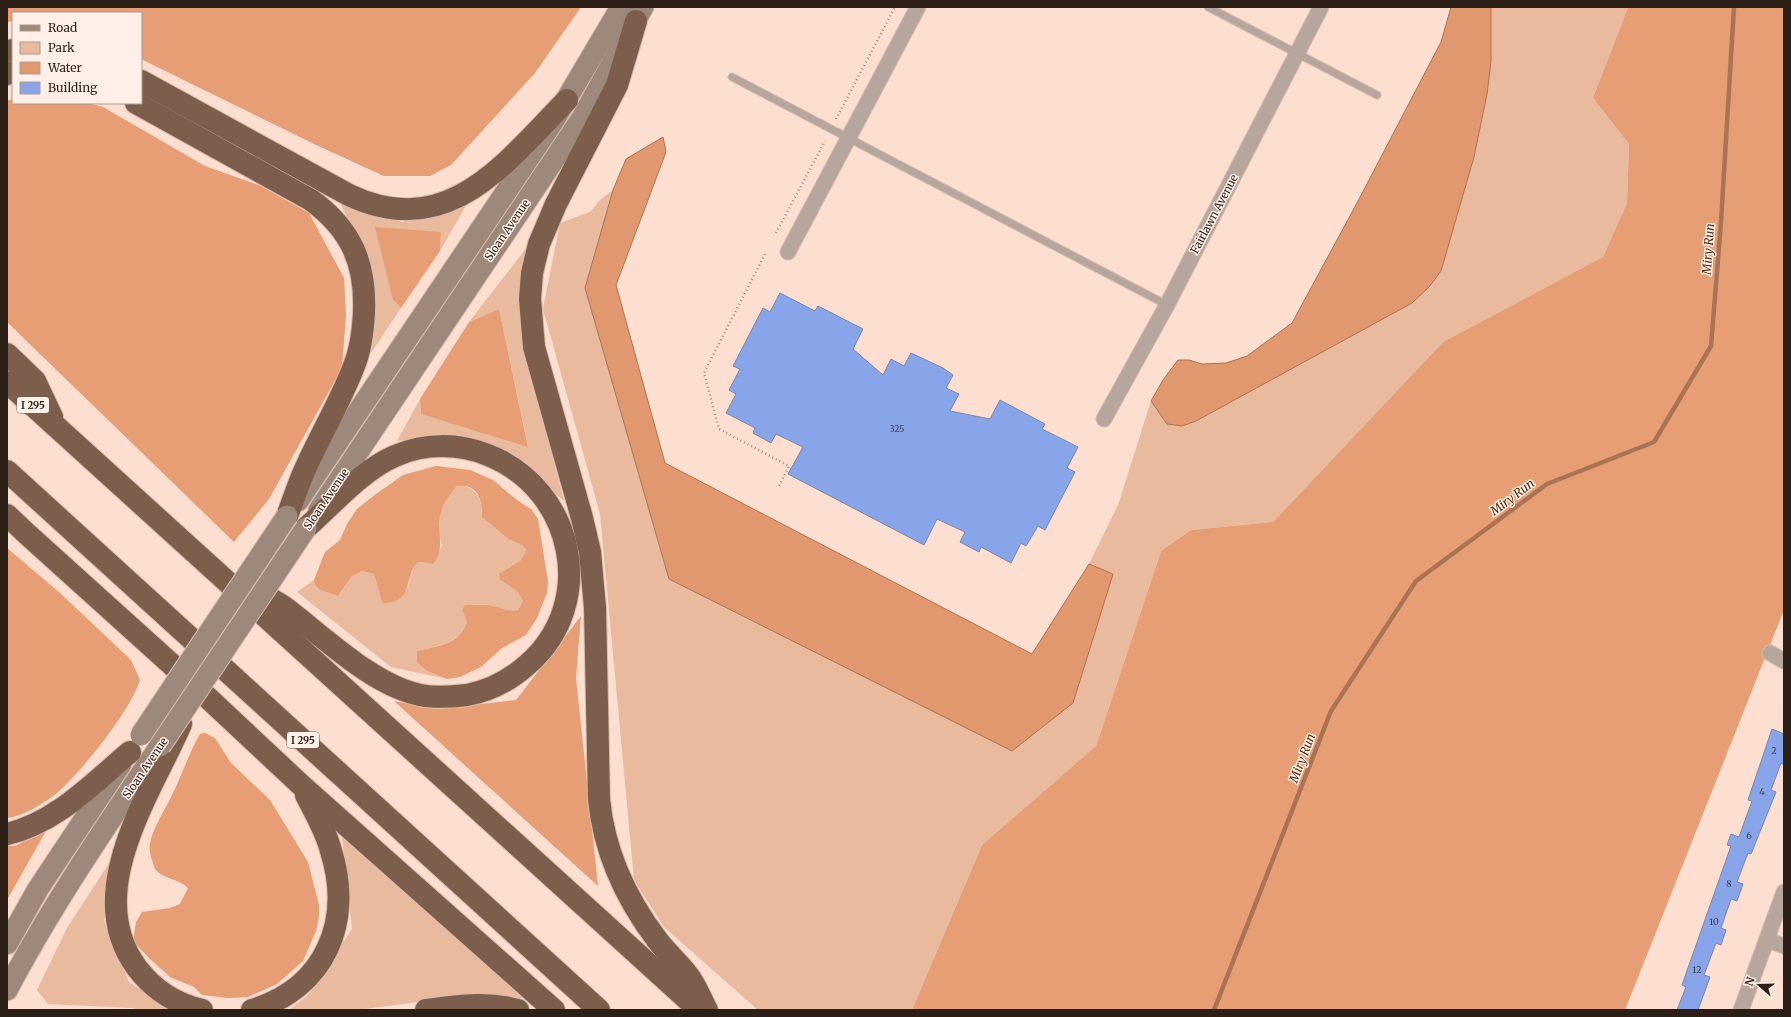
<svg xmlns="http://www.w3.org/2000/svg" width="1791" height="1017" font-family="Merriweather,serif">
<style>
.green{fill:#eaba9f}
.forest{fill:#e79e74}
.water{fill:#e1986e;stroke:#aa7454}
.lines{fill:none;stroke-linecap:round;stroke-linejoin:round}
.stream{stroke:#aa7454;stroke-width:4.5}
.building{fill:#89a5e9;stroke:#7a87a4}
.service-casing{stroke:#d6bcaf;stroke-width:9}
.minor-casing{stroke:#d6bcaf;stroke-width:17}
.secondary-casing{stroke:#d6bcaf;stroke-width:23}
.motorway-casing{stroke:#d6bcaf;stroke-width:24}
.path{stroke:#a28c80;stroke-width:2.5;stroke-dasharray:1 3;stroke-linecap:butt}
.service{stroke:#b6a69e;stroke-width:7}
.minor{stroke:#b6a69e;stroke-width:15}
.secondary{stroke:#9e877b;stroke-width:21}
.motorway{stroke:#7d5e4d;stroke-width:22}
.secondary-bridge-casing{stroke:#d6bcaf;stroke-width:23;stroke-linecap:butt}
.secondary-bridge{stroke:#9e877b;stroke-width:21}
.labels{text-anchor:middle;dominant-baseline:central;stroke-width:3;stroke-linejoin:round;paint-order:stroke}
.number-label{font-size:9px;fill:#42404c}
.shield{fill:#fef0e8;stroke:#6a5e56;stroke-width:1}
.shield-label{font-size:10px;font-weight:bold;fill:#2b1f18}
.street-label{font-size:11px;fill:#2b1f18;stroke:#fef0e8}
.water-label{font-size:12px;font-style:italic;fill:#522403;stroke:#fef0e8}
</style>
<rect width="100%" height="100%" fill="#fcdfd0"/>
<g class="green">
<path d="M1491 7H1628L1593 98 1629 144 1627 203 1603 257 1443 342 1273 522 1191 530 1161 551 1096 746 982 845 912 1010H758L664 927 634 880 600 514 543 309 560 223 590 212 600 200 613 190 585 288 669 579 1012 751 1113 574 1089 564 1118 505 1151 401 1167 424 1182 426 1196 421 1412 302 1429 287 1458 213 1474 157 1487 94 1491 61Z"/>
<path d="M339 200 402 222 468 202 440 251 441 232 393 300 401 308 371 353 372 280 353 231Z"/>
<path d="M531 242 519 290 531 374 564 501 506 454 448 436 397 441 420 399 421 414 528 446 499 309 469 322Z"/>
<path d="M463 485C481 493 481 499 482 517L508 539 522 545 526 550 520 561 500 580 517 591 523 601 518 610 512 611 489 605 462 610 467 622C458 645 439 645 417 651L427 671 447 679 391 667 297 592 314 580 315 585 338 596 351 577 362 571 374 574 382 603 408 587 414 566 418 562 433 564 442 546 439 533 440 514 448 496 457 486Z"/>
<path d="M342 837 524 997 519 999 473 995 357 1010H289L307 996 352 929Z"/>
<path d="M115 854 104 921 129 982 170 1010H140L132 1008 48 1004 37 990 67 928Z"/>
</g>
<g class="forest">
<path d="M7 7H581L535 73 451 165 430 176H384L314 144 141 59V13H13V21L7 22Z"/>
<path d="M1628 7H1784V610L1625 1010H912L982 845 1096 746 1161 551 1191 530 1273 522 1443 342 1603 257 1627 203 1629 144 1593 98Z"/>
<path d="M13 99V103H88L103 107 205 166 261 186 309 213 344 278 346 315 342 368 269 499 234 542 7 322V101Z"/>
<path d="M375 227 441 232 440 251 401 308 393 300Z"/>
<path d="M499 309 528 447 421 414 420 399 469 322Z"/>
<path d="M436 466 470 470 493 480 517 500 532 510 538 519 548 581 547 593 537 618 526 635 502 648 481 667 460 677 447 679 427 671 417 662V651C439 645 458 646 467 622L462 610 465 605H489L512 611 518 610 523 601 517 591 500 580 499 574 520 561 526 550 522 545 508 539 482 517C482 500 479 484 457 486 450 494 444 502 441 513 435 532 447 546 433 564L418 562C403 576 415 604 382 603L374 574 362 571 351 577 338 596 319 589 315 585 314 580 325 552 340 540 347 524 357 509 376 494 403 475Z"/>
<path d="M7 548 60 593 131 660 140 680C130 711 83 770 58 792 46 802 22 817 7 818Z"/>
<path d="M581 616 576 678 598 886 394 701 436 709 516 700Z"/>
<path d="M205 733 215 738 231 763 270 800 308 862 319 905V917L316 931 303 961 277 984 248 997 228 998 202 995 194 987 170 977 150 959 133 941 136 922 142 912 170 908 180 904 188 888C180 879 163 879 156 870 153 865 148 849 150 844 153 827 163 814 170 799 181 778 188 755 200 734Z"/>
<path d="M46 831 7 900V846H15Z"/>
</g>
<g class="water">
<path d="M1451 7H1491V61L1487 94 1474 157 1441 271 1429 287 1412 303 1196 421 1182 426 1167 424 1151 401 1163 380 1178 360H1189L1202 364 1226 363 1247 356 1292 323 1357 203 1441 42Z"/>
<path d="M663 137 666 152 616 285 665 463 1032 654 1089 564 1113 574 1073 703 1012 751 669 579 585 288 613 190 626 159Z"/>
</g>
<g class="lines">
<path class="stream" d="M1214 1010 1331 711 1416 581 1547 484 1654 442 1711 346 1721 222 1734 7"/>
</g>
<g class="building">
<path d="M780 293 815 311 818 306 863 329 853 349 883 375 891 359 904 366 911 353 943 368 953 375 946 388 959 394 950 411 990 419 1000 400 1045 424 1042 429 1078 447 1067 468 1075 472 1045 530 1038 526 1026 546 1021 543 1011 563 981 547 979 552 960 542 965 532 937 519 924 545 788 474 803 447 776 434 771 443 753 433 755 428 726 413 736 394 729 390 740 369 733 366 763 308 770 312Z"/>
<path d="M1772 729 1784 734V765L1781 763 1771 790 1776 792 1751 854 1748 853 1737 882 1743 884 1737 901 1731 899 1721 928 1726 930 1721 945 1716 943 1704 975 1710 977 1698 1010H1677L1686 987 1682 985 1731 846 1727 845 1731 834 1739 837 1752 801 1748 800Z"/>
</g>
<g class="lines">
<g class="service-casing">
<g id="service">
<path d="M1208 7 1377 95"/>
<path d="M732 77 1167 305"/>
</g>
</g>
<g class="minor-casing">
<g id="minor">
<path d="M788 252 918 7"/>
<path d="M1104 419 1167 305 1321 7"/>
<path d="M1770 653 1784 661"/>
<path d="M1767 940 1784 946"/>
<path d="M1741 1010 1784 892"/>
</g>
</g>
<g class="secondary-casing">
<g id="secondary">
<path d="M298 501 553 122 621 7"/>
<path d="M319 510 582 118 643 7"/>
<path d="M7 944 38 889 121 764"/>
<path d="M7 990C52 905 106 826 160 746"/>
</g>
</g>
<g class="motorway-casing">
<g id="motorway">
<path d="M636 21 617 85 556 204 539 244 532 273 530 299 534 347 582 518 590 552 595 608 599 799C604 852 626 899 658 941 667 953 679 963 688 975 696 985 701 999 707 1010"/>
<path d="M7 51 13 50"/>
<path d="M7 74 13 72"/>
<path d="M141 81 349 195C448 242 505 163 567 100"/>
<path d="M136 103 311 200C351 229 366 263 364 312 363 331 361 349 354 366 341 400 322 432 307 465 299 481 294 499 287 516"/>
<path d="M7 354 35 381 52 417"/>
<path d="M7 382 699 1010"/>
<path d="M7 471 599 1010"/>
<path d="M7 515 27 534 191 682 301 785 554 1010"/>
<path d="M246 586C259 593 273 599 284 607 323 636 372 685 420 695 435 698 451 697 467 695 489 691 510 680 527 665 599 603 574 489 488 455 458 443 424 443 395 456 362 470 332 505 306 528"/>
<path d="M181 724C150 795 81 893 137 968 153 989 176 1004 202 1010"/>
<path d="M7 834C56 823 93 783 130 752"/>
<path d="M252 1010C326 988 353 921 331 851 326 831 315 813 306 795"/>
<path d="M426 1010C457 1006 487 1001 518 1010"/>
</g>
</g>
<g class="path">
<path d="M836 119 895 7"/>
<path d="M776 233 825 141"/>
<path d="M765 254 704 373 719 429 789 466 778 488"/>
</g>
<use href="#service" class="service"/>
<use href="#minor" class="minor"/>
<use href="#secondary" class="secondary"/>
<use href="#motorway" class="motorway"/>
<g class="secondary-bridge-casing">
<g id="secondary-bridge">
<path d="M141 735 287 516"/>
<path d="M160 746 306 528"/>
</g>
</g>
<use href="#secondary-bridge" class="secondary-bridge"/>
</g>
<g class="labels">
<g class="number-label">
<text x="897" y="428">325</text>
<text x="1774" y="750">2</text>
<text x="1762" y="791">4</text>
<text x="1749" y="835">6</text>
<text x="1729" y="883">8</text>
<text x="1714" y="921">10</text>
<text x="1697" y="969">12</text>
</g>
<g class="shield">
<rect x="17" y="397" width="32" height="16" rx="3"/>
<rect x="287" y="732" width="32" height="16" rx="3"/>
</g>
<g class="shield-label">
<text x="33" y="405">I 295</text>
<text x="303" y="740">I 295</text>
</g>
<g class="street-label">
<text transform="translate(1214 214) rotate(-62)">Fairlawn Avenue</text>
<text transform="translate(507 230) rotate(-56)">Sloan Avenue</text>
<text transform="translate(326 499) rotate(-56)">Sloan Avenue</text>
<text transform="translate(145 768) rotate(-56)">Sloan Avenue</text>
</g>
<g class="water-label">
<text transform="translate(1708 249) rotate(-86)">Miry Run</text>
<text transform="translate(1512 497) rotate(-37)">Miry Run</text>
<text transform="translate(1302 758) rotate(-69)">Miry Run</text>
</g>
</g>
<rect width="1791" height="1017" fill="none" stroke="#2b1f18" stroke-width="16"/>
<rect x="12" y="12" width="130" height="92" fill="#fef0e8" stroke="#aa9c95"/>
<rect x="20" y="25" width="20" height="6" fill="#9e877b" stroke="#aa9c95"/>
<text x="48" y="32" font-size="12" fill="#2b1f18">Road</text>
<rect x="20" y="42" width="20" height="12" fill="#eaba9f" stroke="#aa9c95"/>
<text x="48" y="52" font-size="12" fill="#2b1f18">Park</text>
<rect x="20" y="62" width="20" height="12" fill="#e1986e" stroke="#aa9c95"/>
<text x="48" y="72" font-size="12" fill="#2b1f18">Water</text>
<rect x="20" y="82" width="20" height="12" fill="#89a5e9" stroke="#aa9c95"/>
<text x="48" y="92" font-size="12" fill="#2b1f18">Building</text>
<g transform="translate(1759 985) rotate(290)" stroke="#fef0e8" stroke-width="3" paint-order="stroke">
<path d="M0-3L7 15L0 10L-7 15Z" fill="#2b1f18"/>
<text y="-6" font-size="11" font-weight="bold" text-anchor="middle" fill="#2b1f18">N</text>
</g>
</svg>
